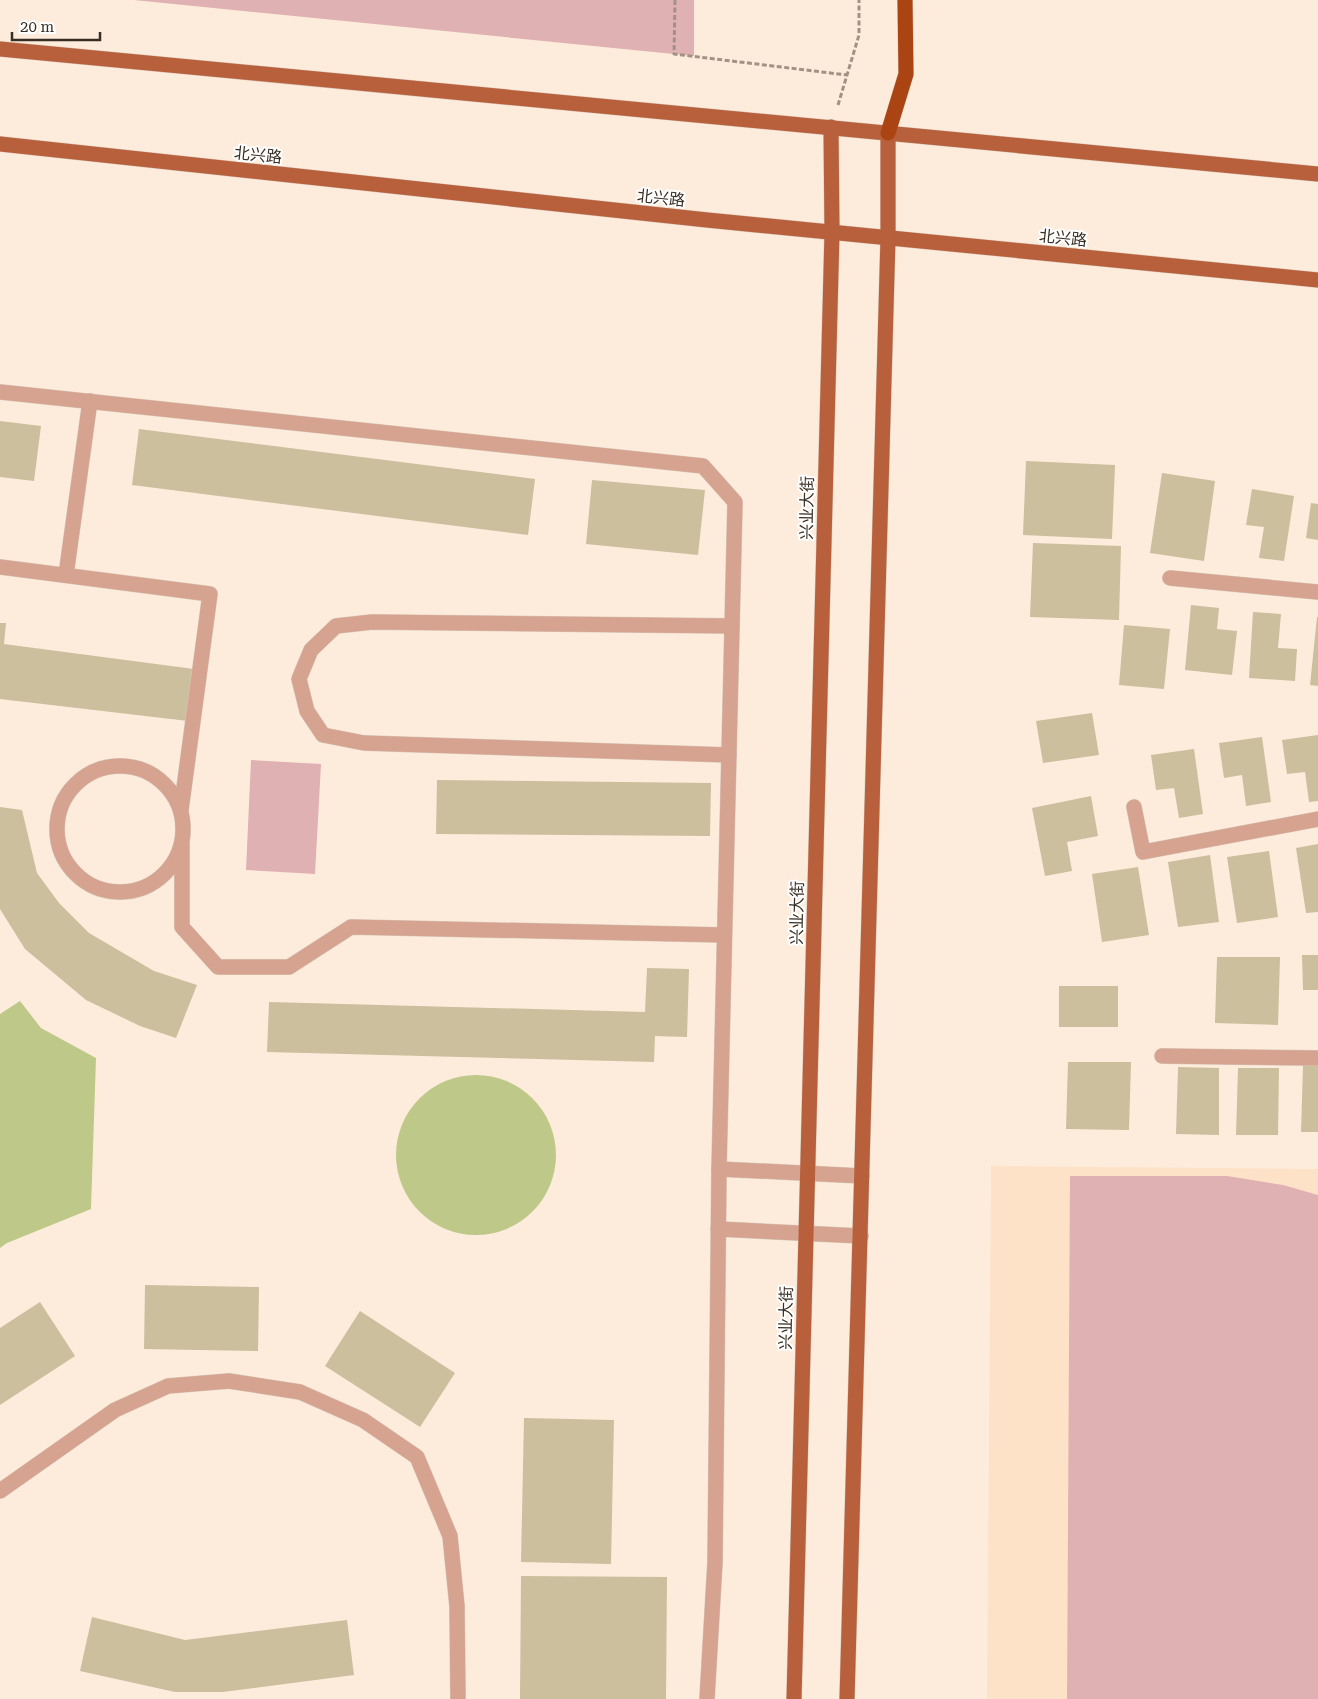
<svg xmlns="http://www.w3.org/2000/svg" width="1318" height="1699" font-family="'Roboto Serif','Noto Sans SC',serif">
<style>
.built{fill:#fde2c7}
.green{fill:#e0b1b2}
.water{fill:#bec989}
.building{fill:#cbbf9d}
.lines{fill:none;stroke-linecap:round;stroke-linejoin:round}
.minor-casing{stroke:#dacabb;stroke-width:16}
.major-casing{stroke:#dacabb;stroke-width:16}
.highway-casing{stroke:#dacabb;stroke-width:16}
.path{stroke:#a19285;stroke-width:3;stroke-dasharray:5 2.5;stroke-linecap:butt}
.minor{stroke:#d5a390;stroke-width:15}
.major{stroke:#b85f3c;stroke-width:15}
.highway{stroke:#ab4413;stroke-width:15}
.labels{text-anchor:middle;dominant-baseline:central;stroke-width:4;stroke-linejoin:round;paint-order:stroke}
.street-label{font-size:16px;fill:#382d22;stroke:#fff}
</style>
<rect width="100%" height="100%" fill="#fdecdc"/>
<path class="built" d="M991 1166 1318 1169V1699H987Z"/>
<g class="green">
<path d="M134 0H694V56Z"/>
<path d="M251 760 321 764 315 874 246 870Z"/>
<path d="M1070 1176H1227L1283 1185 1318 1195V1699H1067Z"/>
</g>
<g class="water">
<path d="M20 1001 41 1028 96 1058 91 1209 7 1243 0 1248V1014Z"/>
<circle cx="476" cy="1155" r="80"/>
</g>
<g class="building">
<path d="M0 421 41 426 34 481 0 477Z"/>
<path d="M139 429 535 479 528 535 132 485Z"/>
<path d="M1026 461 1115 465 1112 539 1023 535Z"/>
<path d="M1162 473 1215 481 1204 561 1150 553Z"/>
<path d="M592 480 705 490 698 555 586 544Z"/>
<path d="M1252 489 1294 496 1284 561 1259 558 1264 527 1246 525Z"/>
<path d="M1311 503 1318 504V540L1306 538Z"/>
<path d="M1033 543 1121 546 1119 620 1030 617Z"/>
<path d="M1191 605 1219 608 1217 629 1237 631 1232 675 1185 670Z"/>
<path d="M1253 612 1281 614 1278 648 1297 649 1295 681 1249 678Z"/>
<path d="M1317 617H1318V686L1310 685Z"/>
<path d="M0 623H6L4 644 194 669 188 721 0 699Z"/>
<path d="M1124 625 1170 629 1164 689 1119 685Z"/>
<path d="M1092 713 1099 755 1043 763 1036 721Z"/>
<path d="M1318 735V801L1309 802 1305 772 1287 774 1282 740Z"/>
<path d="M1262 737 1271 802 1246 806 1242 775 1224 778 1219 743Z"/>
<path d="M1194 749 1203 814 1179 818 1174 788 1156 790 1151 755Z"/>
<path d="M437 780 711 783 710 836 436 834Z"/>
<path d="M1091 796 1098 836 1067 842 1072 871 1045 876 1032 808Z"/>
<path d="M0 807 22 810 37 873 59 903 89 933 154 971 197 985 176 1038 140 1026 86 1000 25 949 0 909Z"/>
<path d="M1318 844V912L1306 913 1296 848Z"/>
<path d="M1269 851 1278 917 1237 923 1227 857Z"/>
<path d="M1210 855 1219 922 1178 927 1168 862Z"/>
<path d="M1138 867 1149 935 1102 942 1092 874Z"/>
<path d="M1302 955H1318V990H1303Z"/>
<path d="M1217 957H1280L1278 1025 1215 1023Z"/>
<path d="M647 968 689 969 687 1037 655 1036 654 1062 267 1052 269 1002 645 1012Z"/>
<rect x="1059" y="986" width="59" height="41"/>
<path d="M1068 1062H1131L1129 1130 1066 1129Z"/>
<path d="M1303 1065H1318V1132H1301Z"/>
<path d="M1178 1067 1219 1068V1135L1176 1134Z"/>
<path d="M1238 1068H1279L1278 1135H1236Z"/>
<path d="M145 1285 259 1287 258 1351 144 1349Z"/>
<path d="M40 1302 75 1356 0 1405V1328Z"/>
<path d="M360 1311 455 1373 420 1427 325 1366Z"/>
<path d="M524 1418 614 1420 611 1564 521 1562Z"/>
<path d="M521 1576 667 1577 666 1699H520Z"/>
<path d="M92 1617 185 1640 347 1620 354 1675 223 1692H175L80 1671Z"/>
</g>
<g class="lines">
<g class="minor-casing">
<g id="minor">
<path d="M0 392 703 466 735 502 719 1169 715 1562 707 1699"/>
<path d="M0 567 210 594 181 810"/>
<path d="M66 575 90 401"/>
<path d="M1170 578 1318 592"/>
<path d="M729 755 364 743 323 735 307 711 299 679 311 650 336 626 372 622 732 626"/>
<circle cx="120" cy="829" r="63"/>
<path d="M1134 807 1143 852 1318 819"/>
<path d="M182 845V927L218 967H289L351 927 724 935"/>
<path d="M1162 1056 1318 1058"/>
<path d="M719 1169 862 1176"/>
<path d="M718 1229 861 1236"/>
<path d="M0 1491 115 1410 168 1386 229 1381 300 1392 363 1420 417 1457 450 1536 457 1606 458 1699"/>
</g>
</g>
<g class="major-casing">
<g id="major">
<path d="M0 49 1318 174"/>
<path d="M0 144 707 220 1318 280"/>
<path d="M794 1699 832 233 831 127"/>
<path d="M847 1699 888 238V133"/>
</g>
</g>
<g class="highway-casing">
<path id="highway" d="M888 133 906 74 905 0"/>
</g>
<g class="path">
<path d="M675 0 674 54 847 75"/>
<path d="M838 105 859 35V0"/>
</g>
<use href="#minor" class="minor"/>
<use href="#major" class="major"/>
<use href="#highway" class="highway"/>
</g>
<g class="labels">
<g class="street-label">
<text transform="translate(258 155) rotate(6)">北兴路</text>
<text transform="translate(661 198) rotate(6)">北兴路</text>
<text transform="translate(1063 238) rotate(6)">北兴路</text>
<text transform="translate(807 508) rotate(-89)">兴业大街</text>
<text transform="translate(797 913) rotate(-89)">兴业大街</text>
<text transform="translate(786 1318) rotate(-89)">兴业大街</text>
</g>
</g>
<path d="M12 32v8h88v-8" fill="none" stroke="#382d22" stroke-width="2.5"/>
<text x="20" y="32" font-size="15" fill="#382d22" stroke="#ffffff" stroke-width="4" paint-order="stroke">20 m</text>
</svg>
